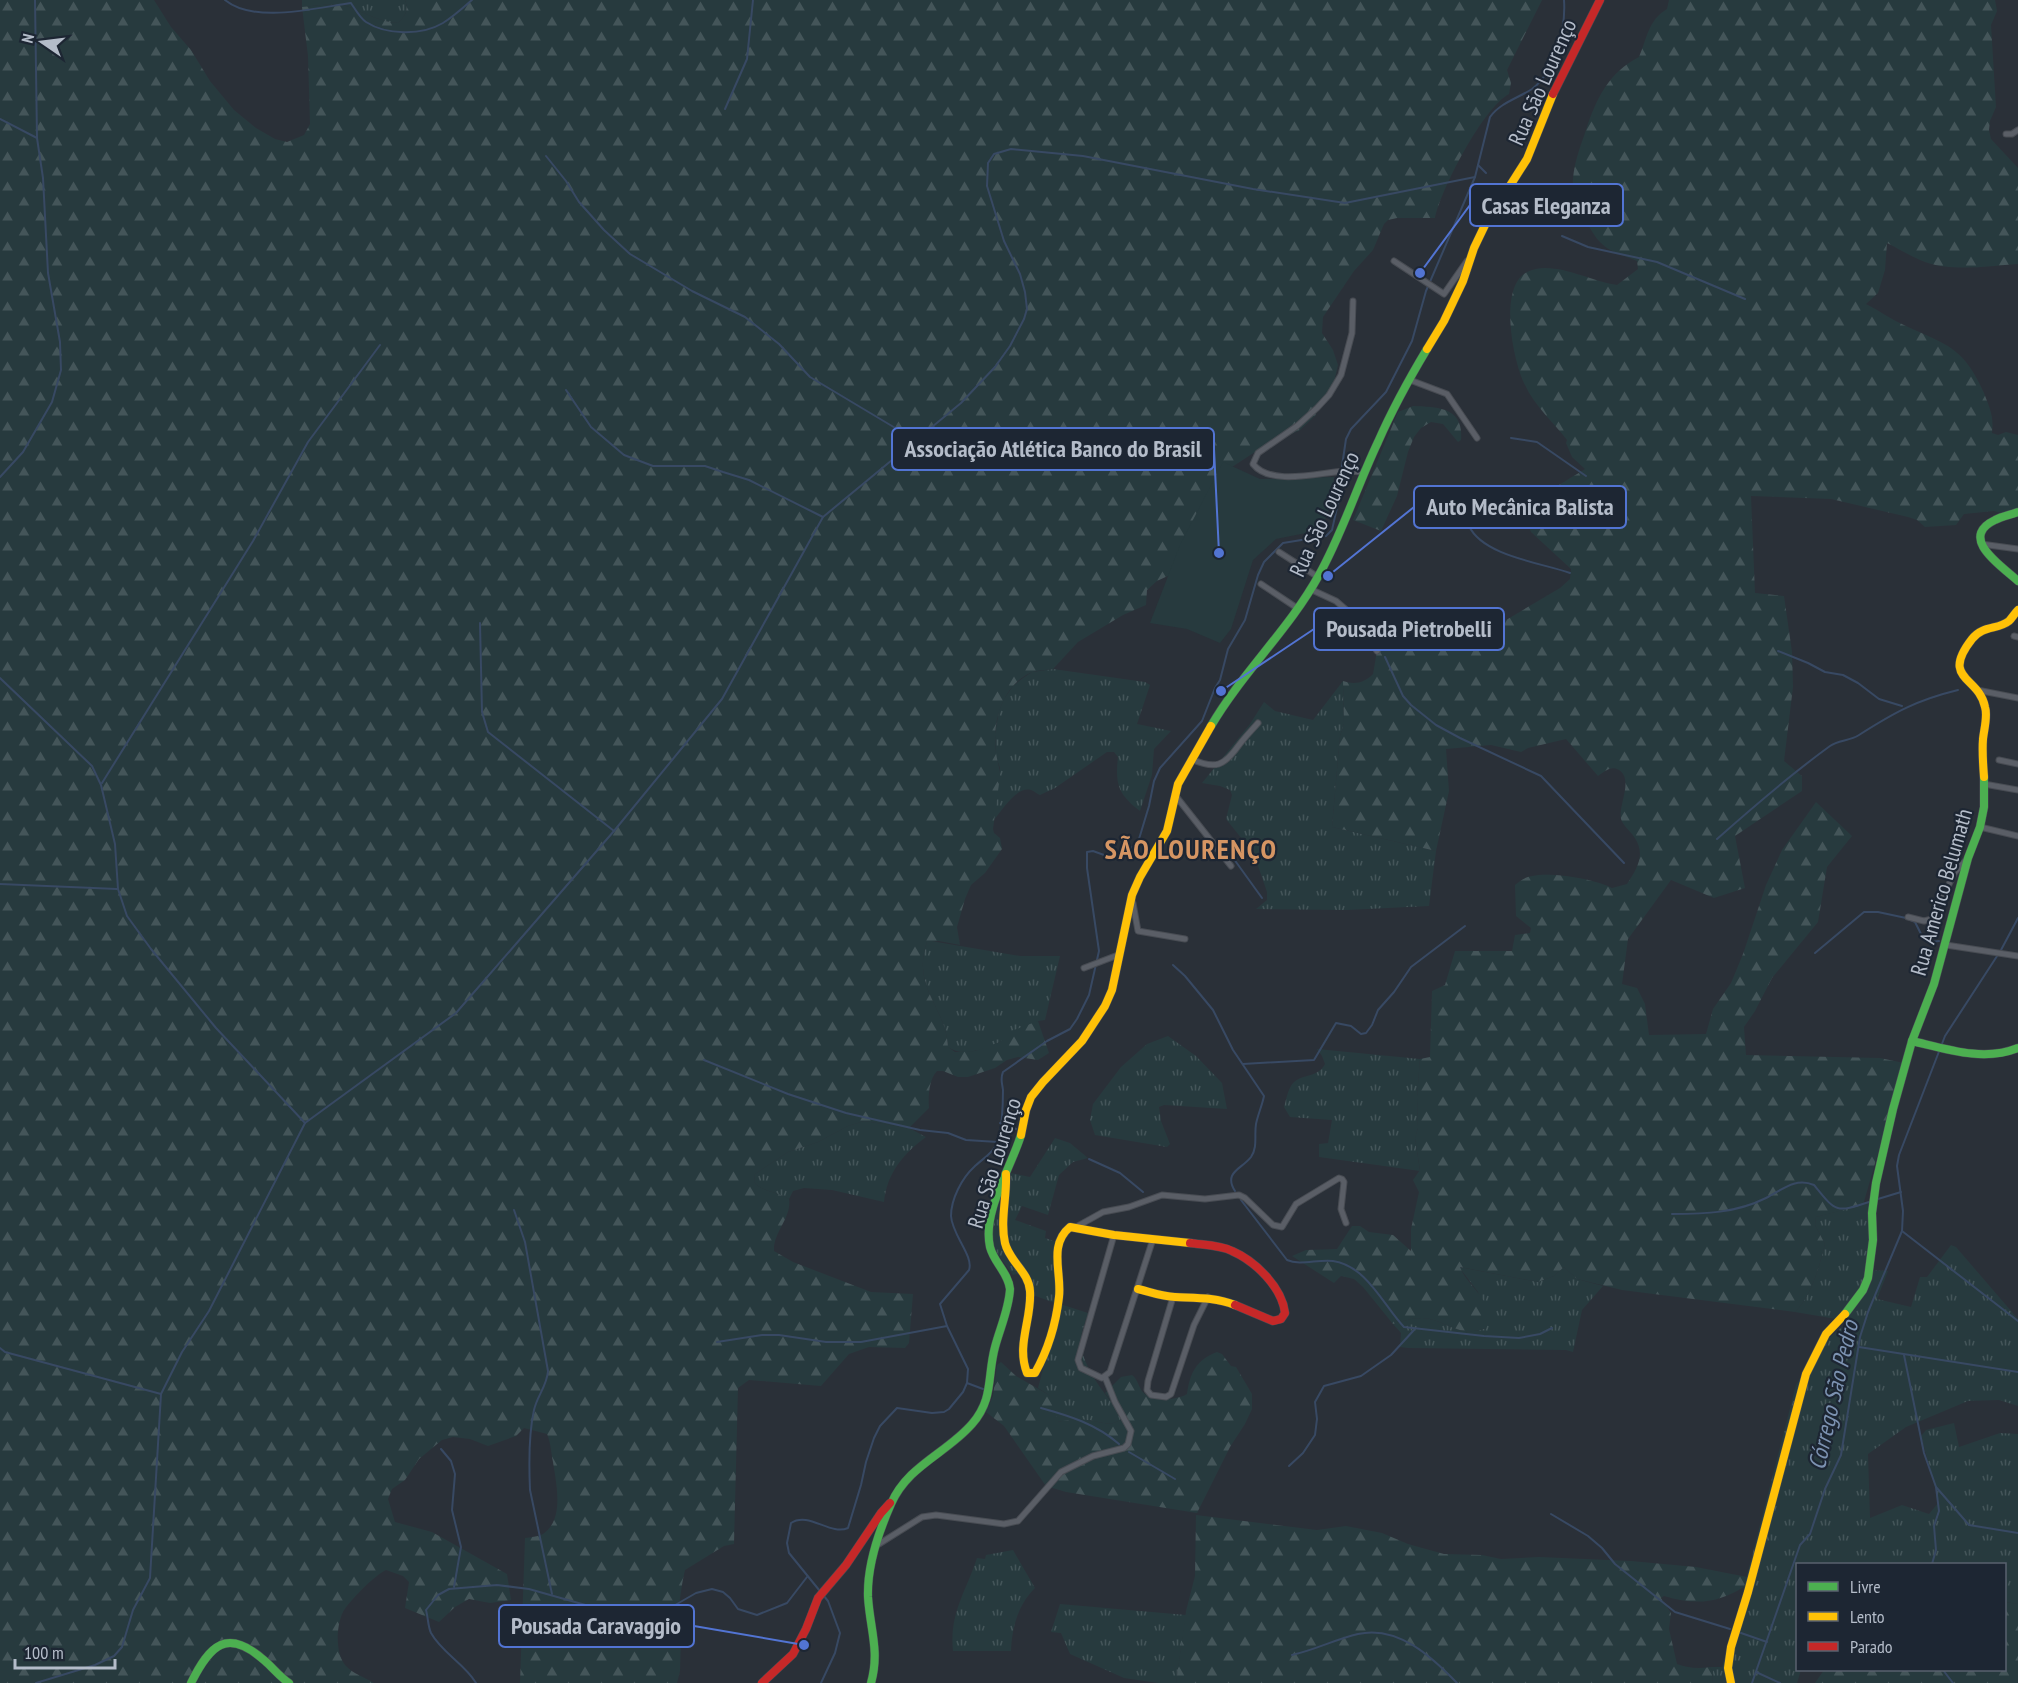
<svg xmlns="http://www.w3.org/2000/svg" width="2018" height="1683" font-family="'PT Sans Narrow',sans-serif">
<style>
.grass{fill:url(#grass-tufts)}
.forest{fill:url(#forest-firs)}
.pitch{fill:#273a3e}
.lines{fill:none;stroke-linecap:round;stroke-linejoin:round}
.stream{stroke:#384963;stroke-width:2}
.street-casing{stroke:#484c53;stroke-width:7}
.fast-casing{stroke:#484c53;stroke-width:9}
.slow-casing{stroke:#484c53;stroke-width:9}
.jam-casing{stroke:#484c53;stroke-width:9}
.street{stroke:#5a5e66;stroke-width:5}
.fast{stroke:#4caf50;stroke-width:8}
.slow{stroke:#ffc107;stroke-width:8}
.jam{stroke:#c62828;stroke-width:8}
.labels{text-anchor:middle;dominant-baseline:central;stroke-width:4.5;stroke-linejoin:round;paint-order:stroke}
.street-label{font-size:22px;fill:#b4bcc9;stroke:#1d2633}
.water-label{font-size:24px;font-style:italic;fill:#7c92b1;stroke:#1d2633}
.district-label{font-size:28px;font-weight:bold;letter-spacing:1.5px;fill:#d59563;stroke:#1d2633}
.leader{fill:none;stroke:#5274d3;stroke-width:2}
.callout-dot{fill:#5274d3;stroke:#1d2633;stroke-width:2}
.callout{fill:#1d2633;stroke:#5274d3;stroke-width:2}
.callout-label{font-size:24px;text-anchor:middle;font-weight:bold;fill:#b4bcc9}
</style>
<defs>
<pattern id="grass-tufts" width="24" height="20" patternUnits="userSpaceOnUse" patternTransform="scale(1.5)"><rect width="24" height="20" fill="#273a3e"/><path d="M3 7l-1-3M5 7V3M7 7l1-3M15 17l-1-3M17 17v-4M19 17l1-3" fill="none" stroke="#445559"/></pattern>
<pattern id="forest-firs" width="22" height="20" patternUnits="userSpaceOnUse" patternTransform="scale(1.5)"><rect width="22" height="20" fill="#273a3e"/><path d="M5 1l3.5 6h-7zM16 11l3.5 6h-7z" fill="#445559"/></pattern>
</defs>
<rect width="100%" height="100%" fill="#2a3038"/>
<g class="grass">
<path d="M302 0H405C409 10 406 15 398 23 380 22 366 13 349 7 335 2 317 6 302 7Z"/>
<path d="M1053 669 1145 682 1150 685 1137 724 1171 731 1154 749 1152 775 1140 811C1118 794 1115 784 1118 757L1114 752H1107L1055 788 1040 795C1037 794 1034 791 1031 790 1016 786 1002 811 993 821L1000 768 996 756 995 734 999 711 1004 699 1013 686 1023 678 1032 672Z"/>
<path d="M1343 681 1344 724 1340 736 1332 827 1436 851 1429 906 1347 910 1256 909 1267 900V892L1254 854 1226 819 1232 795 1230 790 1220 786 1202 783 1250 724 1264 702 1275 711 1313 720Z"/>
<path d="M931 941 1020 956H1060L1045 1020 1038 1021C1016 1033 971 1064 948 1047 946 1007 911 987 927 942Z"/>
<path d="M1168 1036 1196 1056 1222 1083 1227 1109 1164 1105 1159 1107 1161 1121 1170 1144 1167 1147 1095 1135 1090 1120 1093 1104 1121 1067 1147 1044Z"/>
<path d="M1317 1049 1420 1059 1417 1097 1418 1128 1415 1138 1420 1171 1319 1157V1144L1328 1143 1332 1120 1290 1117 1284 1107C1286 1101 1287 1093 1290 1088 1297 1072 1317 1080 1325 1064L1322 1056Z"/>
<path d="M864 1121 909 1128 926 1137C903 1154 887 1173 884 1202L832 1190 804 1188 793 1191 789 1199C779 1192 760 1191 754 1182L755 1174 788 1152 818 1142 848 1126Z"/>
<path d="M1055 1138 1070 1143 1088 1158 1073 1162 1059 1175 1048 1215 1022 1206 1015 1220 1046 1231 1045 1238 1060 1243 1063 1284 1060 1304 1088 1313C1086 1321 1081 1331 1081 1340 1080 1366 1108 1398 1123 1417 1112 1429 1100 1421 1087 1420 1077 1419 1067 1421 1057 1422L1049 1395 1038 1388 1060 1305 1033 1295 1027 1271 1013 1275C1007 1266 998 1256 994 1247 986 1223 1002 1194 1011 1173L1030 1177Z"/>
<path d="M1869 1203 1870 1253 1868 1270 1888 1271 1877 1299 1911 1307 1920 1277H1927L1951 1245 1956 1247 2018 1319V1406L1999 1400 1968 1401 1906 1427 1868 1454 1870 1518 1902 1505 1929 1514 1939 1502 1921 1436 1926 1430 1954 1423 1959 1447 2000 1433 2018 1434V1604L2005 1602 2004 1564H1798V1670H1801L1797 1683H1712L1713 1672 1710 1667H1722L1742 1604 1744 1587 1796 1385 1822 1344 1842 1327 1854 1322 1795 1312C1812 1295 1819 1267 1825 1244L1815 1225 1816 1217Z"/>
<path d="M1459 1267 1538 1282 1554 1276 1564 1267 1577 1279 1603 1286 1582 1310 1573 1352 1566 1350 1408 1348 1400 1347 1401 1333 1393 1324C1403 1321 1412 1318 1422 1318 1446 1319 1458 1339 1486 1328L1478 1292Z"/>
<path d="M1013 1550 1035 1588C1018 1605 1012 1627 1011 1651H953C949 1613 966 1592 977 1558L985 1559 986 1555Z"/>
<path d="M1060 1604 1186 1615 1176 1683H1158L1124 1678 1070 1654 1061 1633 1051 1632Z"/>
</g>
<g class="forest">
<path d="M0 0H154L171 27 191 50 210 81 234 110 256 128 275 139 287 142 304 135 310 124 308 56 302 7C317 6 335 2 349 7 366 13 380 22 398 23 406 15 409 10 405 0H1542L1507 70 1511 83 1509 94C1483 108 1441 189 1435 218H1397L1388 220 1384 224 1373 250 1354 271 1323 317 1322 333 1333 350 1338 365 1334 382 1315 416 1300 430 1258 450 1232 467 1172 574 1157 581 1147 590 1146 605 1123 615 1078 642 1053 669C1046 670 1037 670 1030 673 1001 687 992 724 996 753 997 761 1000 768 1000 776L993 829 994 833 1000 838 1002 849 985 873 971 885 965 899 957 927 960 945 939 941 927 942C911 987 946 1007 948 1047L955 1052 975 1051 1000 1042 1006 1038 1011 1031 1038 1021 1049 1053 1038 1060 1018 1057 1007 1060 995 1068 968 1077H958L943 1071H937C929 1079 928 1097 929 1108L909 1128 864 1121 848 1126 818 1142 788 1152 755 1174 754 1182C760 1191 779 1192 789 1199 792 1218 773 1232 774 1251L793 1262 871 1292 913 1294 909 1343 905 1348 869 1347 849 1354 821 1386 749 1380 738 1388 734 1544 724 1546 685 1570C680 1590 680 1609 674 1628L681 1636 680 1671 677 1683H520L525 1538C530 1537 538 1537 543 1534 565 1519 556 1483 553 1462 551 1453 551 1443 547 1434L524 1428 516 1436 488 1446 470 1439 453 1437 442 1440 419 1459 405 1480 392 1489 388 1499 395 1522 432 1532 507 1574 511 1600 490 1603 469 1599 455 1607 439 1622 405 1608 409 1582 403 1576 386 1570C375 1575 349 1601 343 1612 336 1626 335 1654 346 1666 352 1673 366 1678 374 1683H0Z"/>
<path d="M1669 0H1995L1997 11 1991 25 1996 107 1990 121 1989 130 1991 139 2018 168V264C1988 266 1954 272 1925 262 1912 257 1899 249 1887 243L1885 270 1878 293 1866 304C1880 311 1892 320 1906 326 1948 345 1964 348 1984 393 1990 409 1994 416 1992 433L1998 435 2006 432 2018 435V509L2009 515 1994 511 1964 514 1956 525 1925 527 1917 520 1908 517 1831 499 1751 496 1755 593 1784 596 1792 652 1793 687 1784 761 1802 776V791L1735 836 1745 888 1714 898 1671 880 1628 939 1622 984 1637 988 1645 1004 1649 1035 1706 1034 1713 1009 1731 983 1743 954 1766 885 1782 850 1816 802 1852 836 1827 867 1818 922 1772 978 1755 1011 1744 1027 1746 1055 1880 1058 1904 1063 1863 1205 1816 1217 1815 1225 1825 1244C1819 1267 1812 1295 1795 1312L1622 1290 1577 1279 1564 1267 1554 1276 1538 1282 1460 1267C1468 1288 1497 1302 1486 1328 1458 1339 1446 1319 1422 1318 1412 1318 1403 1321 1393 1324L1363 1287 1354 1279 1341 1276 1334 1283 1292 1256 1306 1250 1337 1249 1352 1226H1360L1369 1232 1393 1235 1411 1251V1229L1419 1192 1413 1180 1420 1170 1415 1138 1418 1128 1417 1097 1420 1059 1430 1057 1432 991 1445 985 1455 951H1512L1515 935 1530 933 1531 928 1516 916 1515 885C1520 881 1525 877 1532 876 1552 872 1594 879 1612 888L1627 884C1638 867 1647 853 1632 834 1628 829 1623 825 1621 819 1618 805 1634 780 1619 770 1611 765 1604 772 1598 776L1566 739 1528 748 1521 752 1491 745 1446 749 1449 791 1436 851 1332 827 1340 736 1344 724 1343 681C1355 685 1364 683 1373 674L1380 634V616C1397 623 1458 652 1474 643 1478 641 1481 636 1484 633L1560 588 1570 579 1571 569 1531 532C1518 503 1566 482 1585 469L1572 457 1566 443 1567 440C1554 423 1534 405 1525 385 1513 362 1498 287 1527 272 1553 259 1591 282 1617 285L1638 269 1637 261C1625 256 1609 252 1600 242 1589 230 1571 195 1573 179 1574 162 1581 145 1586 130 1596 99 1609 72 1639 57 1647 39 1648 20 1667 9Z"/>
<path d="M1413 406C1438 407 1464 407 1461 440L1458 442 1443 424 1431 422 1421 428 1414 437 1408 452 1397 496 1381 531 1353 520 1398 412Z"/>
<path d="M1217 1352 1222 1354 1231 1366 1236 1367 1252 1394V1409L1245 1424 1230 1447 1197 1513 1066 1492 1046 1486 1004 1426 986 1412 993 1396 997 1365 1001 1362 1016 1376 1049 1395 1054 1405 1058 1422C1067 1420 1077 1419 1087 1420 1100 1421 1112 1429 1123 1417L1105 1393 1121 1377 1132 1375C1139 1380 1138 1389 1145 1394 1154 1402 1177 1400 1187 1394 1190 1373 1196 1360 1217 1352Z"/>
<path d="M1196 1515 1317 1530 1346 1526 1382 1533 1408 1544 1444 1554 1482 1555 1501 1559 1539 1557 1631 1561 1696 1567 1747 1577 1744 1587C1716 1604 1695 1605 1664 1596L1661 1598 1671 1613 1669 1629 1677 1664C1688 1668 1698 1669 1710 1667L1713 1672 1712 1683H1176L1186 1611 1195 1576Z"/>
<path d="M2005 1602 2018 1604V1683H1815L1824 1670H2004Z"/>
</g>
<path class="pitch" d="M1223 462 1260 479 1334 477 1332 502 1321 530 1276 539 1253 560 1231 629 1220 643 1187 629 1150 623 1180 545Z"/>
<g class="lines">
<g class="stream">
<path d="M225 0C254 24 315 8 351 3 355 9 360 18 366 22 386 35 421 36 443 23 453 17 463 8 472 0"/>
<path d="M725 109 747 59 753 0"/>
<path d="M0 119 37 138"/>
<path d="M546 156 566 181 579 202 604 230 630 254 692 291 745 317 779 344 810 377 917 441"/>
<path d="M1478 165 1486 173"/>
<path d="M1562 236 1588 247 1657 262 1745 299"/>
<path d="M566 390 591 427 624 455 653 466H705L723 472 749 480 823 517"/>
<path d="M1511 438 1537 442 1586 476"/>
<path d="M0 477 23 452 52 402 61 370 60 342 48 273 43 178 37 138 35 0"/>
<path d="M1474 513 1469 526C1483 556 1542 563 1570 573"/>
<path d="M480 623 482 712 488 732 614 831"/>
<path d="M1778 651 1808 663 1825 672 1843 675 1858 683 1879 699 1902 706"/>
<path d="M1385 657 1403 696 1411 705 1436 725 1460 738 1541 776 1624 863"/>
<path d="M0 678 92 766 101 785 115 844 118 889 127 916 151 949 216 1028 305 1123"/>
<path d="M102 783 253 541 308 442 380 345"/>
<path d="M1717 839C1753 807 1790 775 1830 746 1838 740 1850 741 1859 735 1895 712 1917 700 1958 690"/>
<path d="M1231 855 1262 898"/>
<path d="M0 884 117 889"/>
<path d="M1815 953 1864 912H1878L1906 918 1915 922 1924 940 1931 942 1939 941"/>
<path d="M1173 965 1185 976 1213 1010 1233 1050 1264 1096C1262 1106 1258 1114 1256 1124 1254 1135 1258 1147 1251 1157 1242 1169 1223 1172 1235 1191"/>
<path d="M704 1060 788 1094 846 1113 920 1130 948 1133 966 1140 998 1142"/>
<path d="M1243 1064 1314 1060 1336 1023 1351 1026 1361 1034 1366 1033 1372 1025 1378 1010 1394 992 1411 967 1465 926"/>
<path d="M1000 1123 1016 1129"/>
<path d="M1089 1159 1120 1173 1143 1192"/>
<path d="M1878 1199 1901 1192"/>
<path d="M1241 1200 1287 1260C1300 1266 1318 1259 1333 1261 1367 1266 1383 1305 1404 1327L1484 1336 1519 1338 1540 1334 1552 1328"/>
<path d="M514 1210 525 1242 548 1371C547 1386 537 1396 534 1410 529 1432 529 1467 530 1490L552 1594"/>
<path d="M1672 1214C1705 1214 1736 1213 1766 1198 1782 1190 1795 1177 1814 1185 1836 1212 1835 1213 1869 1202"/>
<path d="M1902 1231 2018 1321"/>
<path d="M717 1342 762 1335H779L826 1342H861L947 1326"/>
<path d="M1859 1347 2018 1372"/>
<path d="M0 1348 5 1352 161 1394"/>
<path d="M1904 1355 1924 1453 1936 1487 1939 1511 1934 1526 1936 1550 1932 1564"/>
<path d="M967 1383 983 1389"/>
<path d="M1041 1408C1070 1416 1096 1424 1119 1444"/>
<path d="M441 1449 451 1461 455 1474 452 1510 461 1547 454 1587"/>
<path d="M1129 1452 1175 1479"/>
<path d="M1289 1466 1303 1453 1315 1435 1317 1419 1315 1402 1324 1386 1361 1376 1391 1355 1414 1330"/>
<path d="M1936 1487 1969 1525 2018 1533"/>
<path d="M1551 1514 1588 1536 1602 1548 1615 1564 1675 1612 1730 1629"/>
<path d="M1741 1633 1767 1642"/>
<path d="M1292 1655C1315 1650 1336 1639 1358 1634 1398 1625 1432 1657 1457 1683"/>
<path d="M1943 1670 1953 1683"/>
<path d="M1756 1672 1780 1683"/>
<path d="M36 1683 95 1665 114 1656 122 1647 133 1610 150 1578 161 1394 182 1352 209 1311 305 1123 456 1013 614 831 722 699 823 517 961 403 995 367 1010 346 1024 319 1027 309 1025 292 1020 274 1004 241 987 186 988 163 994 154 1011 149 1083 156 1253 189 1345 203 1475 177"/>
<path d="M476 1683C465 1664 442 1653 431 1633 428 1627 428 1617 426 1610L438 1595 449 1589 497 1585 529 1589 589 1606 631 1611 670 1608 696 1593 712 1589 723 1592 730 1598 738 1609 757 1615 787 1603 807 1577"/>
<path d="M821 1683 835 1653 840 1633 828 1601 789 1553 787 1543 791 1523C809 1511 830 1536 848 1528L861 1485 866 1462 874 1438 880 1426 897 1408 932 1413 944 1412 949 1409 963 1392 967 1383 968 1369 947 1326 940 1304 969 1270C974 1256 952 1235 951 1216 951 1199 962 1178 974 1167 982 1159 992 1154 997 1144 1002 1133 1003 1103 1003 1090 1002 1082 1000 1079 1003 1072L1047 1041 1070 1029 1077 1019 1089 995 1099 951 1087 868V852L1093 851 1104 855H1115L1133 847 1139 839 1149 806 1154 781 1160 768 1202 721 1215 688 1220 680 1228 649 1245 620 1258 575 1264 562 1283 543 1326 536 1332 530 1343 481 1342 466 1346 439 1351 429 1386 392 1412 341 1426 291 1475 177 1490 117C1500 103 1518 98 1532 89 1555 72 1566 28 1564 0"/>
<path d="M1752 1683 1800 1545 1810 1534 1825 1489 1841 1455 1860 1337 1868 1312 1902 1231 1903 1211 1897 1166 1899 1155 1945 1036 2001 950 2018 918"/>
</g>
<g class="street-casing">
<g id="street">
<path d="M2006 134H2012L2018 130"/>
<path d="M1394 261 1444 294 1467 261"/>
<path d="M1353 301 1352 333 1341 375 1329 395 1317 408 1297 426 1258 453 1253 464C1271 487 1321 472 1345 471 1352 471 1358 472 1364 472"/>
<path d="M1410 380 1447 394 1477 438"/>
<path d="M1981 544 2018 549"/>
<path d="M1279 552 1318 577"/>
<path d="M1261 584 1297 608"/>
<path d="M1310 589 1336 601 1351 614 1377 651"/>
<path d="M2014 636 2018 637"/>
<path d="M1977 690 2018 698"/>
<path d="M1191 759C1216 770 1224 766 1239 745 1245 737 1252 730 1258 723"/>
<path d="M1999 760 2018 764"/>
<path d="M1984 784 2018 790"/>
<path d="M1175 795 1231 866"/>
<path d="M1980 827 2018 836"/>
<path d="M1133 903 1138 931 1185 939"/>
<path d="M1908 917 1924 921 1932 919 1955 872 1968 858"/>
<path d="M1946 945 2018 956"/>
<path d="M1084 968 1118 955"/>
<path d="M1076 1227 1103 1212 1129 1207 1162 1195 1205 1199 1239 1195 1245 1198 1273 1225 1282 1227 1296 1204 1339 1178 1342 1179 1344 1182 1341 1209 1346 1223"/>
<path d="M1114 1235 1078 1360 1081 1368 1102 1378 1110 1372 1153 1239"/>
<path d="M1173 1297 1148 1381 1147 1390 1151 1395 1166 1397 1171 1394 1194 1325 1208 1297"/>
<path d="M879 1544 922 1517 936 1515 1004 1524 1018 1521 1061 1472 1093 1456 1124 1448 1128 1444 1131 1431 1115 1402 1105 1377"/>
</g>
</g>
<g class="fast-casing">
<g id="fast">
<path d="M2018 512C2010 515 2002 516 1995 520 1957 538 2003 567 2018 581"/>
<path d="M1211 726C1242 673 1290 628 1319 575 1343 532 1357 486 1378 442 1392 410 1409 379 1427 349"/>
<path d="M1912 1041C1946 1049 1984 1062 2018 1048"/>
<path d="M1845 1314 1863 1290 1868 1278 1873 1240 1872 1213 1876 1183 1893 1109 1912 1041 1934 984 1968 858 1980 827 1984 807V777"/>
<path d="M191 1683C210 1645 227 1627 265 1661 273 1668 280 1677 289 1683"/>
<path d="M871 1683C880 1651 870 1629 868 1597 867 1567 879 1531 891 1504 907 1466 947 1453 972 1424 994 1399 987 1376 995 1347 1000 1328 1009 1309 1010 1289 1008 1272 994 1263 990 1247 982 1212 1011 1168 1021 1135"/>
</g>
</g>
<g class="slow-casing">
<g id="slow">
<path d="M1427 349 1444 321 1463 281 1474 248 1485 225 1527 159 1553 94"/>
<path d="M1984 777C1983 764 1982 752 1983 739 1984 729 1988 716 1985 707 1979 676 1940 680 1972 639 1983 625 1998 630 2009 621 2012 618 2015 613 2018 610"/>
<path d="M1021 1135 1026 1110 1031 1097 1043 1082 1082 1041 1105 1006 1112 990 1132 895 1140 877 1167 831 1178 784 1211 726"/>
<path d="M1006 1174C1007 1197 1000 1221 1005 1243 1009 1261 1029 1272 1030 1291 1032 1319 1016 1345 1027 1373H1035C1048 1350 1056 1323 1059 1297 1062 1273 1048 1245 1070 1227L1114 1235 1190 1243"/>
<path d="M1138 1289C1150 1292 1163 1297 1175 1297 1196 1298 1215 1297 1235 1305"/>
<path d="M1731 1683 1728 1668 1731 1647 1748 1592 1806 1374 1826 1334 1845 1314"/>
</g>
</g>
<g class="jam-casing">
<g id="jam">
<path d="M1553 94 1600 0"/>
<path d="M1190 1243C1203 1245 1220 1245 1232 1251 1255 1261 1282 1287 1285 1313L1281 1319 1273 1321 1235 1305"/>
<path d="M762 1683 793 1654 806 1629 818 1598 846 1565 881 1513 890 1503"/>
</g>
</g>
<use href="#street" class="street"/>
<use href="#fast" class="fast"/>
<use href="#slow" class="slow"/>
<use href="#jam" class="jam"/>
</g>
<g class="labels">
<g class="street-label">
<text transform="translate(1542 82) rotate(-66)">Rua São Lourenço</text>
<text transform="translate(1324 514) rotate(-65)">Rua São Lourenço</text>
<text transform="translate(1941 892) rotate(-74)">Rua Americo Belumath</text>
<text transform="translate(994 1163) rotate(-73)">Rua São Lourenço</text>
</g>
<g class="water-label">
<text transform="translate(1833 1395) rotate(-77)">Córrego São Pedro</text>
</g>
<g class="district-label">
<text x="1191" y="848">SÃO LOURENÇO</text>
</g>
</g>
<path class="leader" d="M1420 273L1470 205M1219 553L1214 449M1328 576L1414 507M1221 691L1314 629M804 1645L694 1626"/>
<g class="callout-dot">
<circle cx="1420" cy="273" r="6"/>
<circle cx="1219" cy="553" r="6"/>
<circle cx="1328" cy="576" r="6"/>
<circle cx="1221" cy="691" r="6"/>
<circle cx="804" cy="1645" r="6"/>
</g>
<g class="callout">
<rect x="1470" y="184" width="153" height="42" rx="6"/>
<rect x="892" y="428" width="322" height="42" rx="6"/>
<rect x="1414" y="486" width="212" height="42" rx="6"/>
<rect x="1314" y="608" width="190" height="42" rx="6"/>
<rect x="499" y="1605" width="195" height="42" rx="6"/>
</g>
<g class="callout-label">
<text x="1546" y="214">Casas Eleganza</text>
<text x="1053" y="457">Associação Atlética Banco do Brasil</text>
<text x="1520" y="515">Auto Mecânica Balista</text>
<text x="1409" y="637">Pousada Pietrobelli</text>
<text x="596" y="1634">Pousada Caravaggio</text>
</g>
<rect x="1796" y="1563" width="210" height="108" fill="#1d2633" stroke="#59626f" stroke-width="1.5"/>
<rect x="1808" y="1582" width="30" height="9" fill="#4caf50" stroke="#59626f" stroke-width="1.5"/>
<text x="1850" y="1593" font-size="18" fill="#b4bcc9">Livre</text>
<rect x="1808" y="1612" width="30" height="9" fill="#ffc107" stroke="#59626f" stroke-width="1.5"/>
<text x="1850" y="1623" font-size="18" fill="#b4bcc9">Lento</text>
<rect x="1808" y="1642" width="30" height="9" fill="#c62828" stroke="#59626f" stroke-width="1.5"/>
<text x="1850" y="1653" font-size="18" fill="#b4bcc9">Parado</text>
<g transform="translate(42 42) rotate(284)" stroke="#1d2633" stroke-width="4.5" paint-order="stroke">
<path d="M0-4.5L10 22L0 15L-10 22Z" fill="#b4bcc9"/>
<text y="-9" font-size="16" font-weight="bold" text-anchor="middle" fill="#b4bcc9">N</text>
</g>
<path d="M15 1659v9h100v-9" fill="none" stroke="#b4bcc9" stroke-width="3"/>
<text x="24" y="1659" font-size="18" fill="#b4bcc9" stroke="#1d2633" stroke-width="4.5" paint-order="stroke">100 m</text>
</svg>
